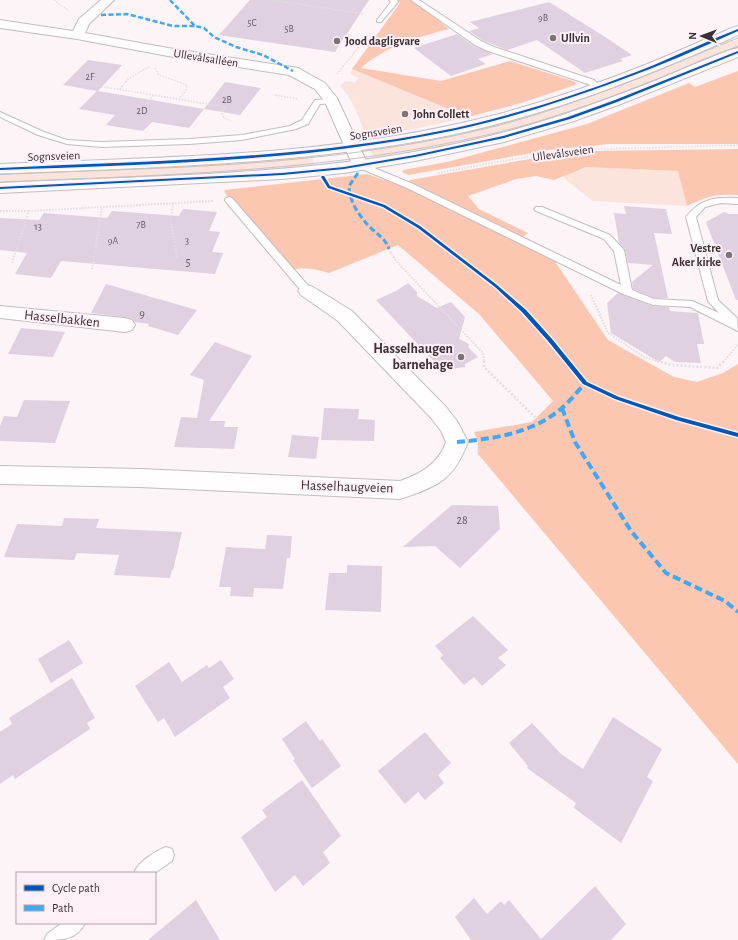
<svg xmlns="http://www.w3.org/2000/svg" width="738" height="940" font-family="'Alegreya Sans',sans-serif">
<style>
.green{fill:#fce3db}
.forest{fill:#fcc7b1}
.building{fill:#e0d1e1}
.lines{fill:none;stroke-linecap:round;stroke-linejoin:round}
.lane-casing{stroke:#c3bdbf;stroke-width:2}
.street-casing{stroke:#c3bdbf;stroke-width:2}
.secondary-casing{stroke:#c3bdbf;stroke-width:2}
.path-far2{stroke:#e2dfe0;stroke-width:1.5;stroke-dasharray:1.5 1.5;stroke-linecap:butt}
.path-far1{stroke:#e2dfe0;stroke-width:2;stroke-dasharray:1.5 1.5;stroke-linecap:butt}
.path{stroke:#e2dfe0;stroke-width:2.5;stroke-dasharray:2 2;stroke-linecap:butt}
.lane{fill:#fffdfe;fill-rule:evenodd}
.street{fill:#fffdfe;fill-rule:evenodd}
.secondary{fill:#fffdfe;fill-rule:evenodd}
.tram{stroke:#c5c3c4;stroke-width:1}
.quiet-far2{stroke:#3fa9f5;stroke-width:2.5;stroke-dasharray:5 2.5;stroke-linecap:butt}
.quiet-far1{stroke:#3fa9f5;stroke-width:3;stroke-dasharray:6 3;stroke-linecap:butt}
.quiet{stroke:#3fa9f5;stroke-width:4;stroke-dasharray:8 4;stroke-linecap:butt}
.cycleway-casing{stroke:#fff0f7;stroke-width:3}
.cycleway{fill:#0057b8;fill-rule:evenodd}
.poi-dot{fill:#7c7578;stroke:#fff0f7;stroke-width:1.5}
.labels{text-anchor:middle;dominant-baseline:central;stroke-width:4;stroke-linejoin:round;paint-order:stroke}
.far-number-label{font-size:10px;fill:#61595f}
.far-poi-label{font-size:12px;font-weight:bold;fill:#373134;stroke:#fff0f7;text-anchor:start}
.far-street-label{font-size:12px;fill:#373134;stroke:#fff0f7}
.number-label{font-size:12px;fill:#61595f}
.street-label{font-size:14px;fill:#373134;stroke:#fff0f7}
.poi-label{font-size:14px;font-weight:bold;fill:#373134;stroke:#fff0f7;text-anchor:end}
</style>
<rect width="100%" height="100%" fill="#fcf4f7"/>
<g class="green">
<path d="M730 39 734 41 738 39V49L635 90 534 126 453 145 375 159 369 148 621 82Z"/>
<path d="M352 69 451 110 464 118C443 122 381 139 364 131 358 115 352 98 340 86L345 81 355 82 359 78 350 74Z"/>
<path d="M312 155 315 167 242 173 0 184V172Z"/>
<path d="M586 167 679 171 687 206 592 201 562 176Z"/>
</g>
<g class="forest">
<path d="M396 0H413L449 29C418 37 386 46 361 68L441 81 510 61 573 81 576 83 575 85 521 103 464 118 451 110 352 69 400 3Z"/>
<path d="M738 71V144H609L549 150 408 175 402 172 403 170 447 162 587 124 689 83 695 87Z"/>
<path d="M738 149V195C715 194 708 196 687 206L678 171 586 167 554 180 536 176 516 179 468 196 479 209 528 233 523 237 409 181 410 180 553 155 594 151Z"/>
<path d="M367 174 408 188 552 257 608 340 674 377 697 382 723 373 738 364V764L478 454V442L474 432 532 422 553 401 479 314 398 245 329 273C316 269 306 267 292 270L229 200 224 190Z"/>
</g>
<g class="building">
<path d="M250 0H369L335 52 219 35Z"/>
<path d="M549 2 602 35 632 55 620 59 623 61 585 73 537 40 507 50 482 40 469 31 479 28 470 22Z"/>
<path d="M457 34 474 46 493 54 478 59 486 64 451 76 414 48Z"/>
<path d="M88 60 122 65 98 91 204 109 225 82 261 88 240 115 204 109 189 128 152 122 143 131 106 125 115 115 79 109 97 91 63 85Z"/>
<path d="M624 206 666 209 672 234 654 233 668 298H654L633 289 632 282 653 265 628 263 625 250 619 243 614 213 626 214Z"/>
<path d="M183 209 217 212 209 231 220 232 212 252 223 253 215 274 61 261 51 278 15 274 27 253 0 250V218L39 220 44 213 107 218 112 211 179 216Z"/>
<path d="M724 212 729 214H738V300H736L706 222Z"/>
<path d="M408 283 417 292V296L437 308 451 302 465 317 459 339 469 344 468 347 478 357 465 364V367L442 370 376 300 396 291Z"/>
<path d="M106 284 197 310 178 335 148 326 149 324 135 322 132 319 125 317 91 313Z"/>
<path d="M618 293 652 306 669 307 670 311 698 313 704 344H697L701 363 675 362 666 356 659 362 611 333 607 303Z"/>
<path d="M21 328 65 332 53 357 8 354Z"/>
<path d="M215 342 252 356 209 421H225L224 427H238L234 449 174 447 181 417 197 418 204 380 190 375Z"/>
<path d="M24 400 70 401 55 443 0 441V426L4 416 17 417Z"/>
<path d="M324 408 359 409 358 419 375 420 374 441 321 440Z"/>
<path d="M292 435 319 437 316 459 288 457Z"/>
<path d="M452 505 498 506 500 529 460 568 435 546 403 547Z"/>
<path d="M64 518 99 519 96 528 182 532 173 570H172L170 578 114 575 119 555 77 553 74 560 4 557 17 524 62 526Z"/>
<path d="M267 535 292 536 290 558H287L283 589 254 588 253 597 230 596 231 587H219L226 547 265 549Z"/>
<path d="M347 565 382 566 381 612 325 610 329 573H347Z"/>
<path d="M473 616 508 650 498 658 506 665 482 686 474 677 464 685 440 658 443 655 435 646Z"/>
<path d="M69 640 83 663 51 683 38 659Z"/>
<path d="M221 660 234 679 223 687 230 698 175 737 164 718 158 722 135 686 169 662 182 682 207 665 209 668Z"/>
<path d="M72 678 95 718 87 723 90 729 15 779 13 775 0 784V732L12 724 9 718Z"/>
<path d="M613 717 662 749 647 777 653 781 621 843 574 808 576 803 527 768 528 766 509 743 532 723 561 754 583 769Z"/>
<path d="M306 721 320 741 322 739 341 766 312 788 293 760 295 759 282 739Z"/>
<path d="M425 732 451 763 438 775 444 783 425 800 418 792 405 804 378 771Z"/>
<path d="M302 780 341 836 323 852 330 863 303 886 295 875 275 892 241 837 267 817 262 810Z"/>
<path d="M595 886 626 924 611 940H471L455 917 474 898 487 914 501 901 504 905 509 900 541 939Z"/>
<path d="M196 900 220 940H148Z"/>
</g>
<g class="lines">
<g class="lane-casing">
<g id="lane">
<path d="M389 0H397L398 2 381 22H377V20L391 2Z"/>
<path d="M411 0H419L481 41 494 47 594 80 602 87 601 89H595L588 84 488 51 475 45Z"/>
<path d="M332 99 336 101 335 103 320 104 308 124 296 129 242 140 189 144 102 147 67 144 38 135 0 117V112L44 132 67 140 102 142 189 139 242 135 290 126 302 120 315 100Z"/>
<path d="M360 162 413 184 621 285 614 251 604 239 536 211 534 209 536 207H542L610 235 624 250 632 290 654 299 692 301 719 313 708 301 686 217C701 198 716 197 738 198V204L721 203 705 207 696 217 718 300 737 318 738 331 690 307 653 305 623 294 407 188 357 167 356 165 357 163Z"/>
<path d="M229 197 232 198 311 289 312 291 311 293H303L226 202 225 200 226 198Z"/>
<path d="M166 847 172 849 174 855 172 861 155 873H134C138 862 155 851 166 847Z"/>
<path d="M62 923H85C77 940 61 940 44 940L47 934Z"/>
</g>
</g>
<g class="street-casing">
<g id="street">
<path d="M101 0H114L89 24 85 33 168 48 298 68 325 83 337 98 368 165 366 168 360 170 354 168 325 102 315 89 289 75 168 56 77 39 0 28V20L73 31 79 19Z"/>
<path d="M307 285 313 287 352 311 446 407 457 421 468 442C453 481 438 486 400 499L140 487 0 484V466L140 469 400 481C422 473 438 464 446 442L441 431 432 419 338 321 301 295 298 291 301 287Z"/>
<path d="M0 306 125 318 132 320 135 325 132 330 125 332 0 318Z"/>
</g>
</g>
<g class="secondary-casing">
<g id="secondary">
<path d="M738 26V35C647 78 549 114 451 135 303 165 151 167 0 174V164C165 157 334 157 495 115 548 101 600 83 650 63 669 55 688 47 706 39 717 35 727 29 738 26Z"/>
<path d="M738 48V57L621 104 574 121 504 142 415 161 344 173 282 179 0 193V183C168 175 338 176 502 133 555 119 606 100 657 80 682 70 712 54 738 48Z"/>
</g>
</g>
<g class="path-far2">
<path d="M54 0 69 11"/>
<path d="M272 0 364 14"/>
<path d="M155 68 159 75 187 85 186 90 179 99"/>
<path d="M337 74 370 33"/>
<path d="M81 83 225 107 222 113 224 118 231 121"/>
<path d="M120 89 128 79 149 67"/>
<path d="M275 95 298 99"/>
<path d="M143 108 154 95"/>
<path d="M509 160 572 150 738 145"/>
</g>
<g class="path-far1">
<path d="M438 173 514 159"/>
<path d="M335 189 384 206 419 227 496 286 524 311 568 362"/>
<path d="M173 203 171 221 177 259"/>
<path d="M0 211H29"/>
<path d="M389 249 396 261 483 353 484 362"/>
<path d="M12 263 29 211 213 201"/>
<path d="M92 269 102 207"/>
<path d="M591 295 608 333 644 357 661 362"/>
<path d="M723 362 738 345"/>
</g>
<g class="path">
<path d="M484 361V367L540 422"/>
<path d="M567 361 585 383 617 398 678 419 738 435"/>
<path d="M657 361 672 365 717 368 724 361"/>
</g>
<use href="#lane" class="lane"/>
<use href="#street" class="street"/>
<use href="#secondary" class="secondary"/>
<g class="tram">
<path d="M0 174C162 168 326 167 484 129 571 108 655 71 738 38"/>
<path d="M0 182C165 175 330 172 491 134 576 114 657 79 738 46"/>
</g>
<g class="quiet-far2">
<path d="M170 0 195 26 204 28 214 37 236 47 263 55 293 71"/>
<path d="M101 15 127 14 173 26H195"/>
</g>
<path class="quiet-far1" d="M358 173 349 186C349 202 361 219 373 230 380 236 386 240 389 249"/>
<g class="quiet">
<path d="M562 408 575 442 631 531 666 573 725 601 738 612"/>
<path d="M457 442C494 439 533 433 562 408 570 401 578 391 585 383"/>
</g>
<g class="cycleway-casing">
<g id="cycleway">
<path d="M738 29V31C699 49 659 66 618 81 564 101 508 119 451 131 303 162 151 164 0 170V168C104 163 208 161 312 150 367 144 423 136 477 123 537 108 597 88 654 65 682 53 710 40 738 29Z"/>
<path d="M738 51V53L617 102 570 119 504 138 415 157 344 169 282 175 0 189V187L282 173 344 167 415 155 503 136 568 117 615 100Z"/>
<path d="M322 176H324L330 186 385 205 420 226 497 285 526 310 552 339 587 382 619 397 679 417 738 433V437L676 420 615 399 583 384 548 341 522 312 495 287 418 228 383 207 328 188 321 177Z"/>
</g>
</g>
<use href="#cycleway" class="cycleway"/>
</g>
<g class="poi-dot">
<circle cx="553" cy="38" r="4"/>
<circle cx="337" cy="41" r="4"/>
<circle cx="405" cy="114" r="4"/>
<circle cx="729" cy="255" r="4"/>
<circle cx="461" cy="357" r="4"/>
</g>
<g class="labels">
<g class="far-number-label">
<text x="543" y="18">9B</text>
<text x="252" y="23">5C</text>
<text x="289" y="29">5B</text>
<text x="90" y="77">2F</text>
<text x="227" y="100">2B</text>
<text x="142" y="111">2D</text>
<text x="141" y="225">7B</text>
<text x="38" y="227">13</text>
<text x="113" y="241">9A</text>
<text x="187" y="241">3</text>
</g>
<g class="far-poi-label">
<text x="561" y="38">Ullvin</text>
<text x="345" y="41">Jood dagligvare</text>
<text x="413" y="114">John Collett</text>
<text x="721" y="248" text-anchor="end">Vestre<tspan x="721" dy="14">Aker kirke</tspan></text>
</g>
<g class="far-street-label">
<text transform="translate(206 58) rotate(9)">Ullevålsalléen</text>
<text transform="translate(376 132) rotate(-9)">Sognsveien</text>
<text transform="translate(563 153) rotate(-8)">Ullevålsveien</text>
<text transform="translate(54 156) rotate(-2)">Sognsveien</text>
</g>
<g class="number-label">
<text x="188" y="262">5</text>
<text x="142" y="314">9</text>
<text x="462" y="520">28</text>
</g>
<g class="street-label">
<text transform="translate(62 319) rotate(6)">Hasselbakken</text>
<text transform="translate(347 487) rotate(2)">Hasselhaugveien</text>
</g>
<g class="poi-label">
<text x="453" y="349">Hasselhaugen<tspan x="453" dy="16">barnehage</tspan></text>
</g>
</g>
<rect x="16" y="872" width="140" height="52" fill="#fff0f7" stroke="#afa4a9"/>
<rect x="24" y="885" width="20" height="6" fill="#0057b8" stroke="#afa4a9"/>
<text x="52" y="892" font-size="12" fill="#373134">Cycle path</text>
<rect x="24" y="905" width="20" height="6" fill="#3fa9f5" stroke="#afa4a9"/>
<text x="52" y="912" font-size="12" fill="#373134">Path</text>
<g transform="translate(702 36) rotate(271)" stroke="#fff0f7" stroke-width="3" paint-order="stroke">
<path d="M0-3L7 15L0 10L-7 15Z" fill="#373134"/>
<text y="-6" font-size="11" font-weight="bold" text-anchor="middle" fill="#373134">N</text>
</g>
</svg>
